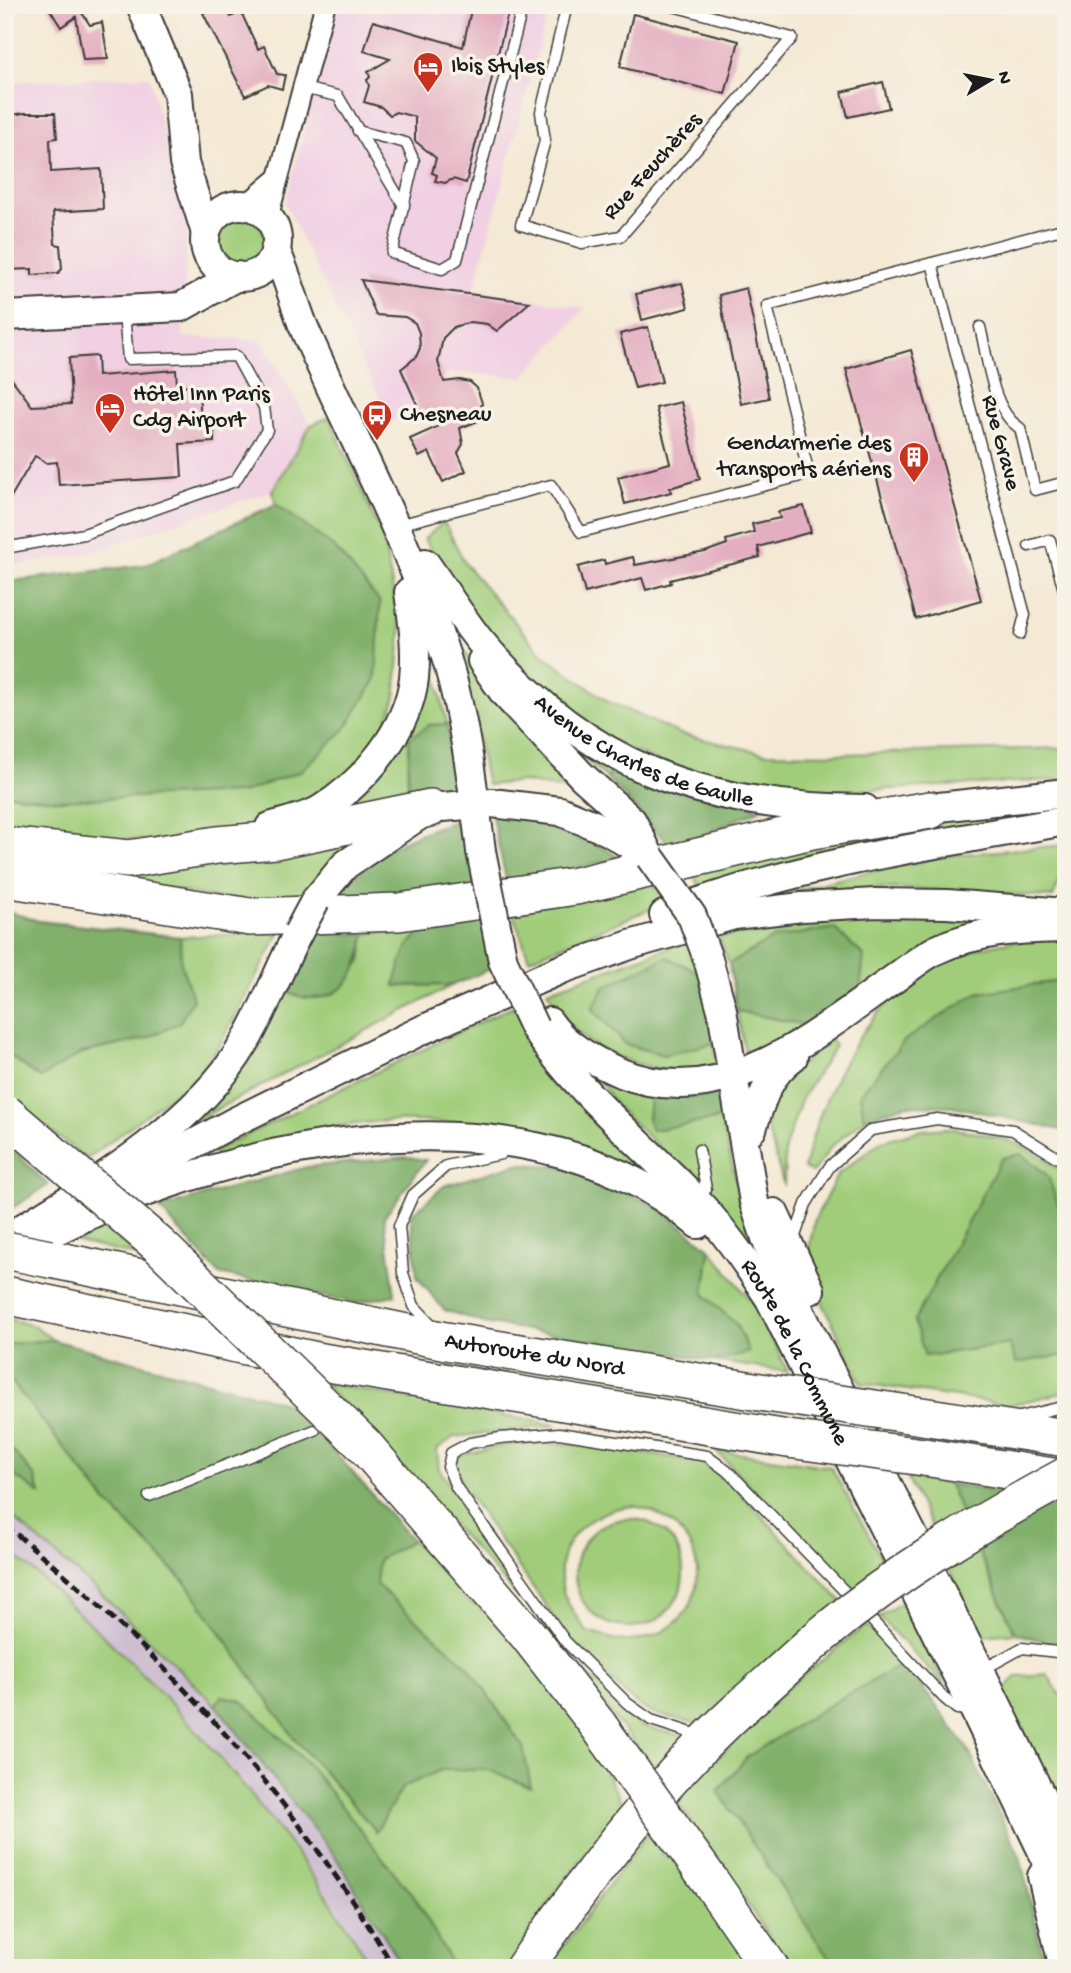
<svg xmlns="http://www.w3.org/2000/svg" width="1071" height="1973" font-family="'Gochi Hand',sans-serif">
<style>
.built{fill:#f1d0e3}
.industrial{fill:#cebed1}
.green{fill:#a1cd7a;stroke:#5e744b;stroke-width:2;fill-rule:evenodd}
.forest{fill:#80b06a;stroke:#4e6643;stroke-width:2}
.building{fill:#e4aec1}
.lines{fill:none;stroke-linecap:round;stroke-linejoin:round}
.lane-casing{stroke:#3c3b38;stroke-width:13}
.street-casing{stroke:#3c3b38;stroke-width:23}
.secondary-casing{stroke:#3c3b38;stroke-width:32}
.highway-casing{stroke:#3c3b38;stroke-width:40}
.lane{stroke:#fff;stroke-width:10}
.street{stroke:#fff;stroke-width:19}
.secondary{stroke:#fff;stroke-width:28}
.highway{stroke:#fff;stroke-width:37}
.rail{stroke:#1c1c1c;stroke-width:5;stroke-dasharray:10 5;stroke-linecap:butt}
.secondary-bridge-casing{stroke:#3c3b38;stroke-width:32;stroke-linecap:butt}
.highway-bridge-casing{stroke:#3c3b38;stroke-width:40;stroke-linecap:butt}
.secondary-bridge{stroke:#fff;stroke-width:28}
.highway-bridge{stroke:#fff;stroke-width:37}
.labels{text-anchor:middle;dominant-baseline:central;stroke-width:7;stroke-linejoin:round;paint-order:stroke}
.poi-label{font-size:23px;fill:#1c1c1c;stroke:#f7f3e8;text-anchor:start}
.street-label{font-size:23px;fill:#1c1c1c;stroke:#f7f3e8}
</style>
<rect width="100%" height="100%" fill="#f7f3e8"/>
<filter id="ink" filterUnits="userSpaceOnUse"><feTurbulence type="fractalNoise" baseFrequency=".0143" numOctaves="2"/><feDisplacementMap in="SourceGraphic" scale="14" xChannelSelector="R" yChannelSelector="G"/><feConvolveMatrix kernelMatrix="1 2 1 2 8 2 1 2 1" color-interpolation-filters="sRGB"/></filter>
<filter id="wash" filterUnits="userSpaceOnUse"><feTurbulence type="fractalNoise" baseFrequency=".00686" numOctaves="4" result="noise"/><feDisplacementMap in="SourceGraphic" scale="28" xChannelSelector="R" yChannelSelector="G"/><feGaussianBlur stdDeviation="1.57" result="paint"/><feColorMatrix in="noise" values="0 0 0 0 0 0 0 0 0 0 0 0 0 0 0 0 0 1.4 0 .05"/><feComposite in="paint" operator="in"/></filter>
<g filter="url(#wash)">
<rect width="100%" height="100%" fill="#f4e9d4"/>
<g class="built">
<path d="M338 5H550L474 290 585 308 523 377 451 372 391 422 285 204Z"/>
<path d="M149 76 187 225 183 337 261 340 311 425 272 491 79 556 5 566V82Z"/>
</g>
<path class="industrial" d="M5 1511 98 1591 216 1705 337 1859 404 1968H373L338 1910 238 1775 129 1658 5 1548Z"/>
<g class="green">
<circle cx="239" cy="241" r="26"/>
<path d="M329 417 383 538 401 632 395 700 378 744 341 781 300 808 225 834 170 841 44 837 5 833V794L60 800 336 549 276 504 272 491 311 425Z"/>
<path d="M444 522 466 565 543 655 609 702 680 734 764 753 841 754 1066 748V779L854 791H780L721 786 620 746 570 715 482 626 424 539Z"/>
<path d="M464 651 526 734 585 793 523 782 487 785 461 656Z"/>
<path d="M433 662 447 724 429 725 407 766 408 798 337 808 421 704Z"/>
<path d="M545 725 616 768 607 778Z"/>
<path d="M1066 806V814L702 890 691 871 936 819Z"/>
<path d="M373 829 303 899H219L78 871 220 866 280 855Z"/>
<path d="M1066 845V867L1053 897 898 888 788 892 867 872 953 855Z"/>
<path d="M650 879 668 902 529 959 512 911Z"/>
<path d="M984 916 983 924 860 989 774 938 729 964 719 938 816 918Z"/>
<path d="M435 924C408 938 401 956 395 986L453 985 183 1127 280 990 361 963 365 934Z"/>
<path d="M280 932 222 1041 199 1075 87 1159 5 1096V1052L41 1077 82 1053 148 1038 180 1022 192 999 181 964 180 937Z"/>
<path d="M1066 936V980L977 993 860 1094 864 1119 832 1146 812 1173 804 1168C825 1083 872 986 961 954 995 942 1031 938 1066 936Z"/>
<path d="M691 940 702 974 625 1044 663 1055 714 1043 718 1066C670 1080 602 1061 568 1023 559 1014 554 1001 547 991Z"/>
<path d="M513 1006 657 1175C561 1144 460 1110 356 1124 309 1130 262 1145 217 1157L213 1151Z"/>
<path d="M737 1011 806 1025 746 1057Z"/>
<path d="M831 1039 835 1046 802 1098 785 1148 784 1186 766 1124 781 1080Z"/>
<path d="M600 1081 623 1091 650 1096 648 1121 652 1130 721 1119 751 1242 693 1180 616 1106Z"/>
<path d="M949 1128C997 1136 1029 1141 1066 1176V1216L925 1356 1010 1344 1016 1363 1066 1355V1392L1009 1405 861 1383 813 1283 808 1253 815 1219 838 1174 882 1141 921 1130Z"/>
<path d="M105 1228 138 1256 76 1242Z"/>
<path d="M710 1249 758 1310 788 1372 714 1361 748 1351 704 1294Z"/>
<path d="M5 1318 35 1326 53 1340 7 1344 5 1349Z"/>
<path d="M5 1373 106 1502 187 1584 294 1738 375 1830 403 1786 441 1770H489L530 1787 469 1667 375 1584 379 1559 412 1540 472 1604 486 1605 605 1754 602 1764 624 1808 560 1886 509 1968H454L416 1900 307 1763 241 1700 222 1696 216 1705 98 1591 5 1511V1469L40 1492 35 1477 5 1442Z"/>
<path d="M323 1383 557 1425 454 1437 437 1449 439 1469 489 1539 522 1601Z"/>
<path d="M516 1443 574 1444 706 1462 735 1487 844 1604 704 1725 651 1713 630 1699 567 1636 462 1486 454 1460 463 1454ZM634 1506C721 1525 717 1633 629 1641 614 1642 601 1634 587 1632 579 1620 569 1608 564 1594 549 1545 588 1509 634 1506Z"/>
<path d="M715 1450 831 1467 888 1570 855 1593Z"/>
<path d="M907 1477 949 1484 964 1519 936 1536Z"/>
<circle cx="629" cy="1573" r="54"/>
<path d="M5 1548C34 1569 59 1595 85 1619 197 1721 294 1838 373 1968H5Z"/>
<path d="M977 1549 1015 1633 980 1636 950 1569Z"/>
<path d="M905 1600 946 1687 879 1617Z"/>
<path d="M866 1625 904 1663 826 1707 747 1757 718 1791 837 1968H791L676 1800 788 1687Z"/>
<path d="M560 1648 641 1726 687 1737 657 1773Z"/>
<path d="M1047 1674 1066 1704V1810L1001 1691 1018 1676Z"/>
<path d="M647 1834 666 1858 675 1853 752 1968H547Z"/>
</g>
<g class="forest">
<path d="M276 504 336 549 380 602 376 679 345 729 301 771 242 793 60 800 5 794V582L145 565Z"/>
<path d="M447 724 458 789 408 798 409 739 429 725Z"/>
<path d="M616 768 761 809 673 849 607 778Z"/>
<path d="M491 813 531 814 570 828 620 858 507 883Z"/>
<path d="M464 818 477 889 333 900C369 853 409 835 464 818Z"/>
<path d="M5 911 39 921 180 937 181 964 193 999 180 1022 148 1038 82 1053 40 1078 5 1052Z"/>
<path d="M481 916 495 967 453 985 395 986C407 925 426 926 481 916Z"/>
<path d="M834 928 864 956 860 989 806 1025 737 1011 729 964 774 938Z"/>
<path d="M308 932 365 934C361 965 349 998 312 998 302 999 290 993 280 990Z"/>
<path d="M667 957 702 974 714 1043 663 1055 625 1044 592 1008 605 986Z"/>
<path d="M1066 980V1131L953 1106 906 1105 864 1119 860 1094 906 1039 977 993Z"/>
<path d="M650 1096 719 1097 721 1119 652 1130 648 1121Z"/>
<path d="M5 1142 48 1185 5 1213Z"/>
<path d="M1021 1154 1048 1176 1062 1216H1066V1355L1016 1363 1009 1344 925 1356 914 1321 1002 1158Z"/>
<path d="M406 1157 426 1160 384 1217 395 1295 354 1303 219 1274 159 1208 307 1167Z"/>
<path d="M517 1164 562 1166 658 1206 710 1249 704 1294 737 1325 749 1352 714 1361 484 1323 444 1310 417 1277 411 1215 444 1186Z"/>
<path d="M53 1340 293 1405 412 1540 379 1559 376 1584 469 1667 523 1747 531 1787 489 1770H441L403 1787 376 1831 294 1738 187 1584 107 1502 5 1373 7 1344Z"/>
<path d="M5 1442 35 1477 40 1494 5 1469Z"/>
<path d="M949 1484 1066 1502V1643H1050L1015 1633Z"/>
<path d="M904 1663 966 1746 1020 1856 1046 1968H835L718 1791 747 1757 826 1707Z"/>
<path d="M222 1696 241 1700 307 1763 416 1900 454 1968H404L337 1859 216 1705Z"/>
</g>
<g id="blocks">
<g class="building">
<path d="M47 5H93L82 13 90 25 102 22 108 59 83 60 76 17 61 27Z"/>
<path d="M472 5H510L466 183 453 179 445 183 435 181 437 175 432 173 436 158 415 141V117L396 112 390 115 381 107 364 102 369 86 367 80 370 77 368 72 390 59 364 51 373 21 463 47Z"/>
<path d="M216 7 219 12 227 9 231 17 241 12 258 49 264 46 277 74 285 75 282 89 268 85 245 96 203 13Z"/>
<path d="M633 14 739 41 725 94 620 67Z"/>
<path d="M883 82 889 108 848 117 842 92Z"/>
<path d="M24 113H55L57 138 50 139 51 172 101 169 103 209 53 212 55 244 60 245 62 269 58 273 32 275V269L5 270V116Z"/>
<path d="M361 280 530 302 497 331 487 324 470 322 454 327 443 338 438 362 444 382 460 380 470 382 477 388 482 403 478 421 460 428 463 444 458 453 466 471 443 482 429 452 419 457 410 439 446 423 419 409 401 369 416 357 420 348 419 333 415 323 405 317 376 315Z"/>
<path d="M682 283 688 308 642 320 636 294Z"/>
<path d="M746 288 769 398 741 404 719 295Z"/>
<path d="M648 327 662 382 635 388 620 334Z"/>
<path d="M911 350 981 600 916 619 846 369Z"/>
<path d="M97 356 98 376 176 370 177 386 199 385 201 428H214V442L180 444 182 477 59 485 57 462 47 463 35 456 5 507V370L32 406 71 404 69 358Z"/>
<path d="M681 402 700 479 670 488 671 492 625 504 618 477 670 463 656 408Z"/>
<path d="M804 506 811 532 758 547 760 557 670 580 671 583 646 590 642 578 585 593 578 567 604 560 605 564 633 557 635 565 705 552 727 544 726 540 754 532 752 524 780 518 778 512Z"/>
</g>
</g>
</g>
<g filter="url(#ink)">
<use href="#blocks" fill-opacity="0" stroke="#3c3b38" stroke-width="2"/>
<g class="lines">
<g class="lane-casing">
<g id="lane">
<path d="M567 5 541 112 545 141 521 225 582 243 621 236 792 38 669 5"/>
<path d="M302 88 338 96 404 206"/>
<path d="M358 131 406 143 414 161 392 253 442 269 457 260 523 5"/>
<path d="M932 263 1025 615 1020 634"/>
<path d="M980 327C988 357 991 410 1020 428L1035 490 1066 482"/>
<path d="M402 524 551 485 581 532 809 474 767 306 1066 228"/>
<path d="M1029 546 1050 540 1066 597"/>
<path d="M5 548 84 534 235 481 267 430 264 407 236 356 128 359 124 314"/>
<path d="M698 1199 706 1189 699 1150"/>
<path d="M794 1239 806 1204 830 1166 871 1130 937 1119 1013 1130 1066 1163"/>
<path d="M433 1326 414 1306 403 1273 399 1226 413 1195 446 1166 501 1154"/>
<path d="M1020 1417 1066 1406"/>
<path d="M149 1496 315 1430"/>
<path d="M864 1612 944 1698 957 1709 971 1710"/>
<path d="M982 1670 1022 1648 1066 1653"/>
<path d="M701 1736 651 1720 627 1703 565 1641 456 1487 448 1467 451 1453 470 1443 500 1438 559 1433 707 1456 731 1474 854 1601"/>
</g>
</g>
<g class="street-casing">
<g id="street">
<path d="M246 205 278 178"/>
<path d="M268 217 325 5"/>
</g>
</g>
<g class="secondary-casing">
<g id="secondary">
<path d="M141 5 178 94 184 163 206 233"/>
<circle cx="241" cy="241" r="36"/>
<path d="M275 250C288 276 294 304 305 330 352 439 410 543 446 657 465 720 473 787 481 851"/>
<path d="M5 316 181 307 237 276"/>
<path id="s1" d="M425 563C443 588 460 616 480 641 586 767 703 808 865 809"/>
<path d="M482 661 505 694 582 776 632 821 650 857"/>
<path d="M912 810 1066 793"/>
<path d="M270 827C285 822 306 818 320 810 364 783 408 730 414 678 417 649 413 621 409 592"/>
<path d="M315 901 345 865 430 808 492 803 560 811 608 831 650 857"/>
<path d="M664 915C792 865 930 845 1066 821"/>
<path d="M708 959 722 1010 754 1202 772 1256C871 1453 972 1649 1066 1849"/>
<path d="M549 1022C565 1046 595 1062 621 1073 720 1112 807 1041 884 986 901 975 918 959 936 950 977 930 1022 929 1066 928"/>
<path id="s2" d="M534 1027C578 1093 638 1140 692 1196 723 1228 746 1262 770 1299L975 1711 1066 1900"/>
<path d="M752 1129C761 1100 768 1075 793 1057"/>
<path d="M774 1213 810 1290"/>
<path d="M80 1218 118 1185 234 1122 422 1030 562 969 630 945 734 915 802 907 876 903 947 904 1066 913"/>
<path d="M23 1228C98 1182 199 1121 244 1044 265 1009 279 969 298 933"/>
<path d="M7 1257C193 1148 515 1067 698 1224"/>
<path d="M1042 1876 1064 1968"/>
</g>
</g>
<g class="highway-casing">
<g id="highway">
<path d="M5 846 129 859 217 845 276 840 430 808"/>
<path d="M5 878 250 917 399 912 576 886 812 830 930 810"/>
<path id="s3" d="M50 1259 446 1341 766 1393"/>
<path d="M5 1295 322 1362 788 1439"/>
<path d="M902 1413 1066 1438"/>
<path d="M364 1445 528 1635 598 1725"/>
<path d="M924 1457 1066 1479"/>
<path d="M710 1881 770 1968"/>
<path d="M524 1968C591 1873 660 1780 747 1702"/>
</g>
</g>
<use href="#lane" class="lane"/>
<use href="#street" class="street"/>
<use href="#secondary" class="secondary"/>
<use href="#highway" class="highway"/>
<path class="rail" d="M5 1525C160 1649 294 1796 394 1968"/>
<g class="secondary-bridge-casing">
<g id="secondary-bridge">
<path d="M481 851 503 961 534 1027"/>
<path d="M650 857 692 916 708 959"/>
<path d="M298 933 315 901"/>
</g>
</g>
<g class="highway-bridge-casing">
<g id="highway-bridge">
<path d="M5 1113 161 1247 364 1445"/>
<path d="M5 1250 50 1259"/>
<path d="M766 1393 902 1413"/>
<path d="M788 1439 924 1457"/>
<path d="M747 1702C773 1680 797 1656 823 1634 897 1572 981 1522 1066 1476"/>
<path d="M598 1725 710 1881"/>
</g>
</g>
<use href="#secondary-bridge" class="secondary-bridge"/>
<use href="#highway-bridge" class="highway-bridge"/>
</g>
</g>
<defs>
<g id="hotel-pin" transform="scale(1.575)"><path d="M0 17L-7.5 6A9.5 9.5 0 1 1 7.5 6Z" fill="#c8321e" stroke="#f7f3e8"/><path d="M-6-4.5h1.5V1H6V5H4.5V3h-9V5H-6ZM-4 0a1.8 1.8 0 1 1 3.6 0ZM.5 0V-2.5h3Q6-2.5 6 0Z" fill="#fff"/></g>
<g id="bus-pin" transform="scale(1.575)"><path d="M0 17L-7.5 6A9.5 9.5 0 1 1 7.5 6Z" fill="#c8321e" stroke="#f7f3e8"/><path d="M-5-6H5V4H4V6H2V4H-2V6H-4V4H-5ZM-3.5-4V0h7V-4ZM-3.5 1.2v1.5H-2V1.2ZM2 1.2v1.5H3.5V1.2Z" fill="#fff"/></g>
<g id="building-pin" transform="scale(1.575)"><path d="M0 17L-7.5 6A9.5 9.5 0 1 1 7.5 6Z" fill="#c8321e" stroke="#f7f3e8"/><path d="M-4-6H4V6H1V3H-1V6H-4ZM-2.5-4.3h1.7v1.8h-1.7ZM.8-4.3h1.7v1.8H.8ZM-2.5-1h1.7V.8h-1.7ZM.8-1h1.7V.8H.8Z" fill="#fff"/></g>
</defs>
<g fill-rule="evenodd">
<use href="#hotel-pin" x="428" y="67"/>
<use href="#hotel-pin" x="110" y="408"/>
<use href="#bus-pin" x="377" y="415"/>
<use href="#building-pin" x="914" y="457"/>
</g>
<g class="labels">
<g class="poi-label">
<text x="451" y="67">Ibis Styles</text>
<text x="133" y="395">Hôtel Inn Paris<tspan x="133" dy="26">Cdg Airport</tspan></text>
<text x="400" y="415">Chesneau</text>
<text x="891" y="444" text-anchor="end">Gendarmerie des<tspan x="891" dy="26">transports aériens</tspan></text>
</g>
<g class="street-label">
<text transform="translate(653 167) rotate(-48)">Rue Feuchères</text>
<text transform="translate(1000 443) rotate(75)">Rue Grave</text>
<text stroke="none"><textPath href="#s1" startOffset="298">Avenue Charles de Gaulle</textPath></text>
<text stroke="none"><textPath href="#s2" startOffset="420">Route de la Commune</textPath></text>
<text stroke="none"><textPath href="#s3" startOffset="494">Autoroute du Nord</textPath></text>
</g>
</g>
<rect width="1071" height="1973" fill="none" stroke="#f7f3e8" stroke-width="28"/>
<g transform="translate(990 80) rotate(80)" stroke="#f7f3e8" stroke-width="5" paint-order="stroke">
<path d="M0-5L12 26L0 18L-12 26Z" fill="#1c1c1c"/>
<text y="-10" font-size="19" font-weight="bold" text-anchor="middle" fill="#1c1c1c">N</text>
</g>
</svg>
